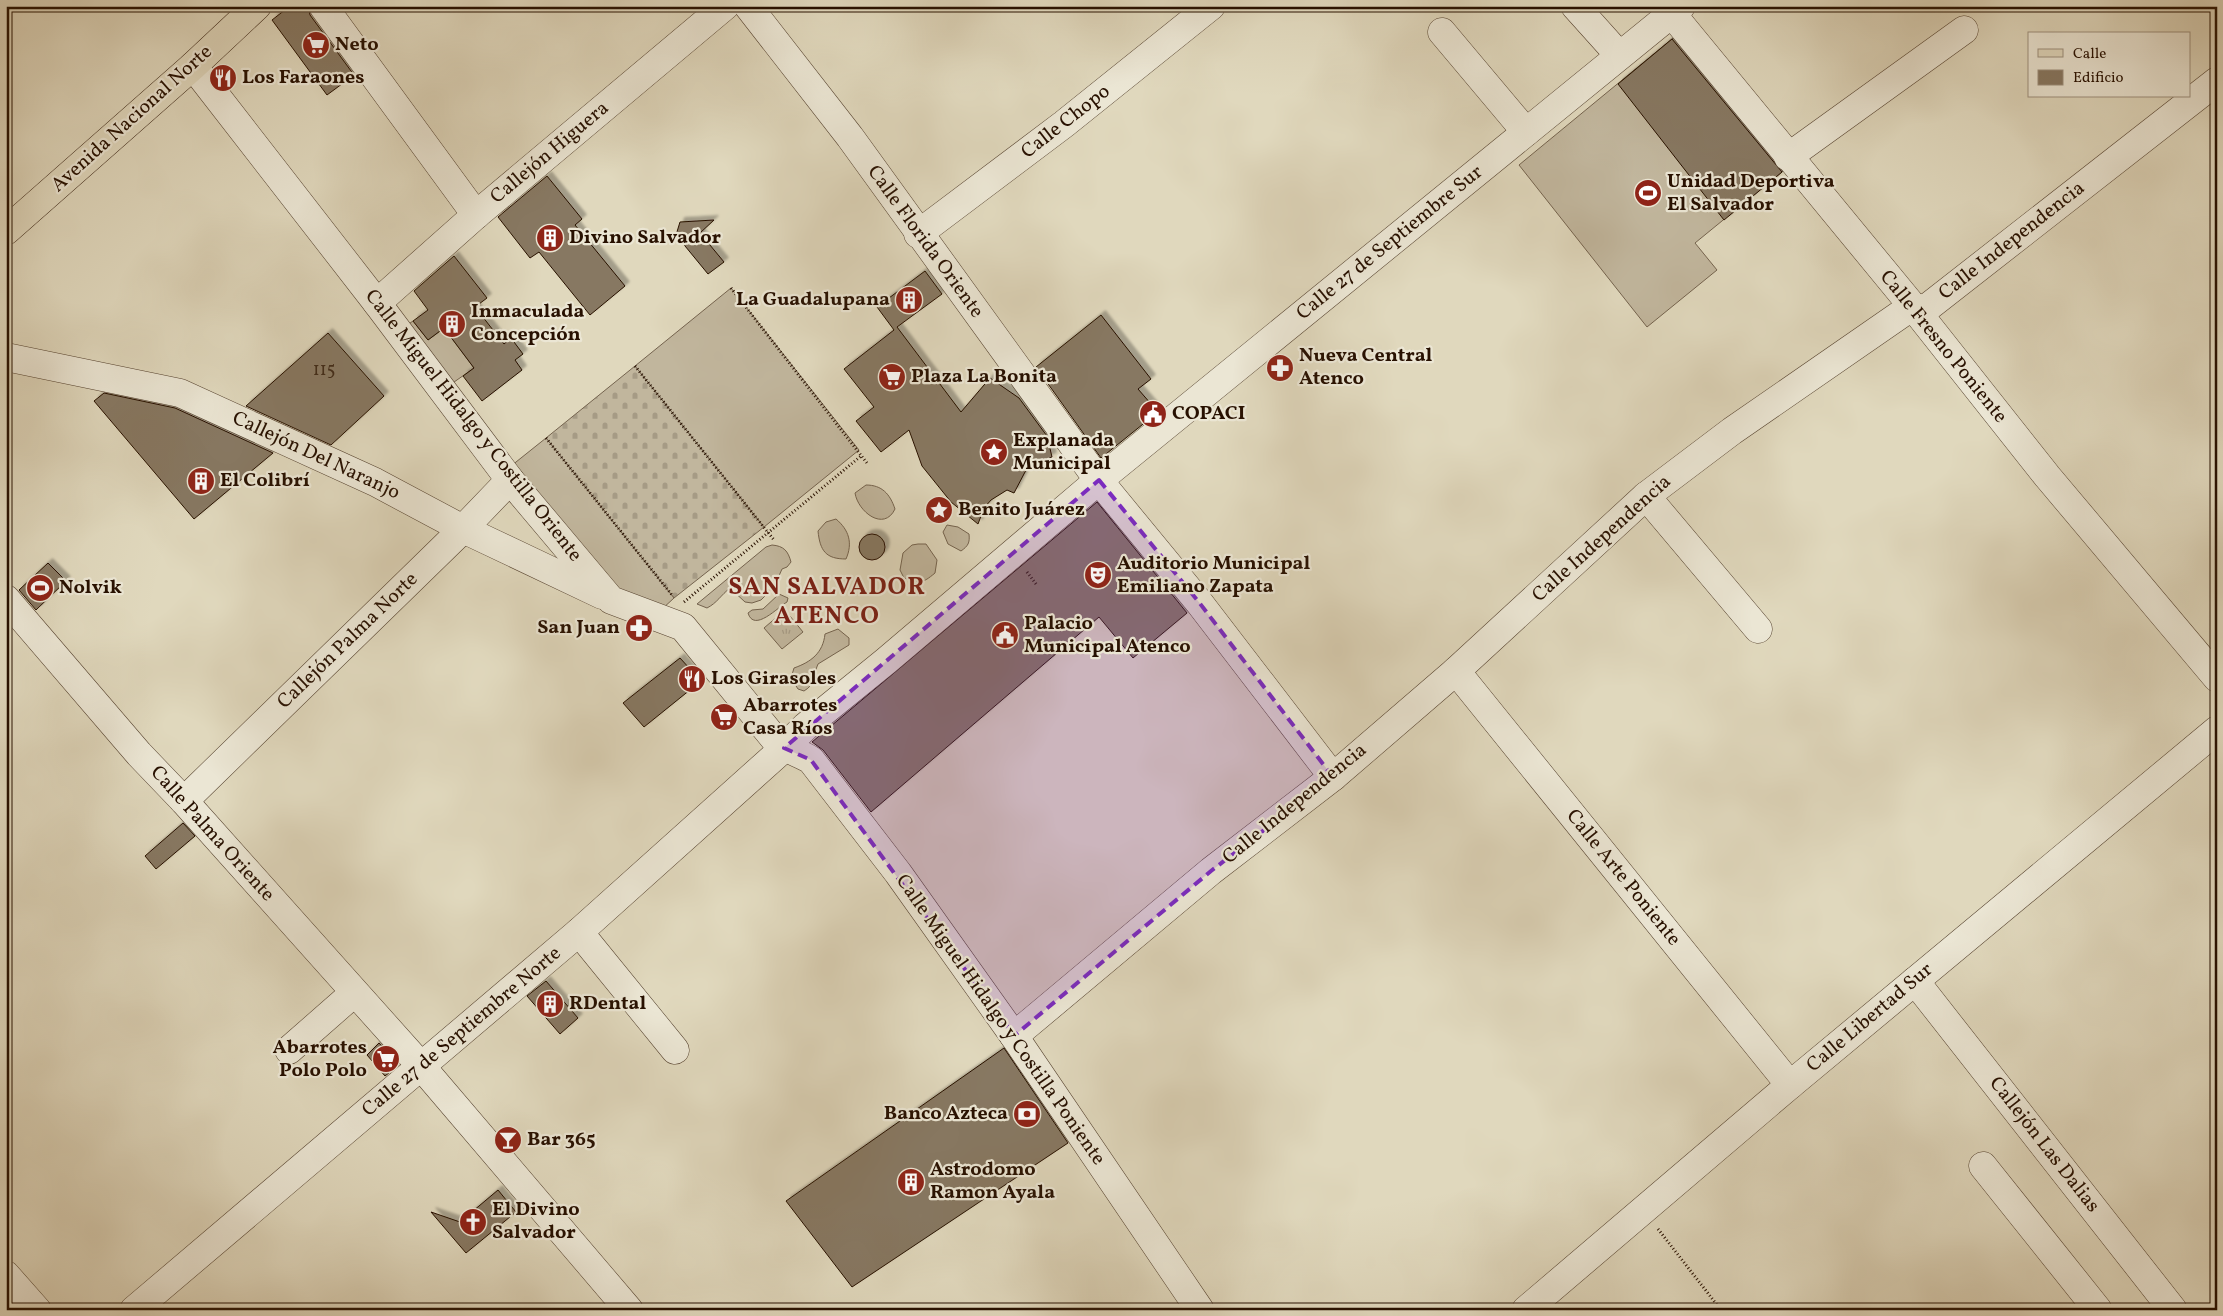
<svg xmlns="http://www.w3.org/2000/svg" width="2223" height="1316" font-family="Vollkorn,serif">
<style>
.grass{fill:url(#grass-tufts);stroke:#74634e}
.cemetery{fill:url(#cemetery-stones);stroke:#74634e}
.garden{fill:#c1b69d;stroke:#74634e}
.building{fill:#877862;stroke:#271000;filter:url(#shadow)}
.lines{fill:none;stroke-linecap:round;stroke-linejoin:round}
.minor-casing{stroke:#55422f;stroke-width:29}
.major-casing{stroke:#271000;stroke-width:29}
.path{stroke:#271000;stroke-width:3;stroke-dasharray:1 2.5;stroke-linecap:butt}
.minor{stroke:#ebe6d4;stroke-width:28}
.major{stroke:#e0d8bd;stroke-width:28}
.marked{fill:#7b2cbf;fill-opacity:0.2;stroke:#7b2cbf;stroke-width:4;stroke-dasharray:10 6;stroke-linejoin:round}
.labels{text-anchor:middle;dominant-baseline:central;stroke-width:4.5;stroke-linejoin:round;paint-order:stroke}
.number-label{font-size:18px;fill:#3f2a18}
.poi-label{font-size:20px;font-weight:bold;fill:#271000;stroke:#ebe6d4;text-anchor:start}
.street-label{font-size:20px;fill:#271000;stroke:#ebe6d4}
.district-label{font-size:25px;font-weight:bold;letter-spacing:1px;fill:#7a1f14;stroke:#ebe6d4}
</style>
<defs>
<pattern id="grass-tufts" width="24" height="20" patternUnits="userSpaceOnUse" patternTransform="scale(1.25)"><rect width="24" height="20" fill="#c1b69d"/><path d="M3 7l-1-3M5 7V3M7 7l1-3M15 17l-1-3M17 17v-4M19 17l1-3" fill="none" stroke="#a69b85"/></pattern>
<pattern id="cemetery-stones" width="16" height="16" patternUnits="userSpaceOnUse" patternTransform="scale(1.25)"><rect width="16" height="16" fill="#c1b69d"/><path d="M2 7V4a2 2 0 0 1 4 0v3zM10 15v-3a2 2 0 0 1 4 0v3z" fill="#a69b85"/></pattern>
<filter id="shadow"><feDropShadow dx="4.5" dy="-4.5" stdDeviation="1" flood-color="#0004"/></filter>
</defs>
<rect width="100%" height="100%" fill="#e0d8bd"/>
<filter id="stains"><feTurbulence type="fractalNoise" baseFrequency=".004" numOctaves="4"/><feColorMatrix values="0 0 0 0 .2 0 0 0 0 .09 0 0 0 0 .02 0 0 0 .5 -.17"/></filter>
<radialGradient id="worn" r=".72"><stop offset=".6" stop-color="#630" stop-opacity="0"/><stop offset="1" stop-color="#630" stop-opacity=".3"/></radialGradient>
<path class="grass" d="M785 610 803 632 782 649 764 628Z"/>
<path class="cemetery" d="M635 366 764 527 674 598 546 438Z"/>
<g class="garden">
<path d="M1684 29 1793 163 1695 243 1717 270 1647 327 1519 165Z"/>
<path d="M731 288 859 450 764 527 635 366Z"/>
<path d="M413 321 428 340 444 328 474 368 447 387 400 330Z"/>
<path d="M546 438 674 598 661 610 615 593 511 466Z"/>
<path d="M866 485C882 485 890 494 895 509 884 532 858 512 855 493Z"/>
<path d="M836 519C849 530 853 543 846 559 826 559 820 551 818 531L826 522Z"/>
<path d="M947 525 958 527 969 534C970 543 968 546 961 551L948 544 943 532Z"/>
<path d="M918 544H926L937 560 935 573C922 584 920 583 904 578L900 570 903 553 912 545Z"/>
<path d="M772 545C784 546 788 551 791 562L787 567 782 569 774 587 761 600 752 603 745 602 730 588C721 595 717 603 707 608L697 604 766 547Z"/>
<path d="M779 594 788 598 787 602C778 607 754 633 748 613L752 610 763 609Z"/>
<path d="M838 629 849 638V645L818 664C813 675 816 684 804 691L798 689 791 678 794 668C811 662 823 653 825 634Z"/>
</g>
<g class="building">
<path d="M290 6H308L310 15 354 75 327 95 272 20Z"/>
<path d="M1672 39 1782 172 1724 220 1618 84Z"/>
<path d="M547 176 582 219 575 225 625 286 590 315 539 252 530 258 498 217Z"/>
<path d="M714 220 700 233 724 262 708 274 676 235 680 222Z"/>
<path d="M454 256 487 298 475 307 504 344 511 338 523 354 515 360 522 370 482 401 463 376 474 368 444 328 428 340 413 321 428 310 414 291Z"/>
<path d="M925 271 942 294 897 327 961 412 990 378 1019 398 1047 436 1052 457 1033 465 1025 472 1014 493 1007 490 991 500 984 508 978 524 951 502 922 466 909 430 881 452 856 421 874 407 844 369 894 330 877 307Z"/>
<path d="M1101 315 1151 379 1138 389 1158 412 1101 458 1036 367Z"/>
<path d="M328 333 384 396 331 445 246 406Z"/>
<path d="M104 393 175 408 273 453 194 519 94 401Z"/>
<path d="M1097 502 1187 613 1133 658 1099 617 871 812 823 750 812 742Z"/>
<circle cx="872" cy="547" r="13"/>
<path d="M48 563 66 581 36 610 19 590Z"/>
<path d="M680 658 701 681 644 727 623 703Z"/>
<path d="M183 823 195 836 156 869 145 856Z"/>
<path d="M546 981 578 1018 560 1034 527 996Z"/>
<path d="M379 1043 399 1065 385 1076 367 1055Z"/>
<path d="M1004 1048 1068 1143 852 1287 786 1201Z"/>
<path d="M498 1190 516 1212 466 1253 431 1212 460 1222Z"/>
</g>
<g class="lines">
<g class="minor-casing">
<g id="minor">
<path d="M323 6 476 215"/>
<path d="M748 6 850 137 1096 477 1198 601 1333 777"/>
<path d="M1575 6 1619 55"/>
<path d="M1672 14 1914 308 2047 476 2217 678"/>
<path d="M1442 32 1526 132"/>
<path d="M193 66 377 303 510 480 611 600 683 627 777 742C787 750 800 753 811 760L898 873 1014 1036 1200 1310"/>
<path d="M1788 157 1964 30"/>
<path d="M918 234 1064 124 1211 6"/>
<path d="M377 303 476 215 725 6"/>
<path d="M6 357 180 393 375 482 463 529 602 595"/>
<path d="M1646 496 1758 629"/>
<path d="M6 599 139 754 184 801 421 1066 629 1310"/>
<path d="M1456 671 1790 1085"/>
<path d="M184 801 463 529 510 480"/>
<path d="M579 932 675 1050"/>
<path d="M1915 981 2173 1310"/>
<path d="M1014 1036 1211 871 1333 777 1456 671 1646 496 1732 431 1904 312 1928 307 2217 81"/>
<path d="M289 1050 354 993"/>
<path d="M1983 1166 2098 1310"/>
<path d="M6 1275 37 1310"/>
<path d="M134 1310 579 932 784 748 806 726 886 661 1099 480 1681 6"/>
<path d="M1526 1310 1790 1085 2217 730"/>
</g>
</g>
<g class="major-casing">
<path id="major" d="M6 231 193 66 257 6"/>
</g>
<g class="path">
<path d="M731 288 867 463"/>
<path d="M635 366 774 540"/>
<path d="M6 437 7 439"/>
<path d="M546 438 672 595"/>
<path d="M1027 572 1036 584"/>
<path d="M684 602 861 456"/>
<path d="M1658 1229 1721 1310"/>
</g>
<use href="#minor" class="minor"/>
<use href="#major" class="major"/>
</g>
<path class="marked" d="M1099 480 1198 601 1333 777 1211 871 1014 1036 811 760 784 748Z"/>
<defs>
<g id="supermarket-disc" transform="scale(1.4375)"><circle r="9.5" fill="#8f2418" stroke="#ebe6d4"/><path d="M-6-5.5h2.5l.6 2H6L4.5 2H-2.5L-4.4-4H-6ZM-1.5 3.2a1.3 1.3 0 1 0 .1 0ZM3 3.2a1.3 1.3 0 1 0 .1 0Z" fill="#fff"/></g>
<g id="restaurant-disc" transform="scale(1.4375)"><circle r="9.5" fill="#8f2418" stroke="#ebe6d4"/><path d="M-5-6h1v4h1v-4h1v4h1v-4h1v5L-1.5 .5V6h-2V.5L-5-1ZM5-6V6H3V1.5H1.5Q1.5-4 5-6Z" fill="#fff"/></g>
<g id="stadium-disc" transform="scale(1.4375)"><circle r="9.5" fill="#8f2418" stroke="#ebe6d4"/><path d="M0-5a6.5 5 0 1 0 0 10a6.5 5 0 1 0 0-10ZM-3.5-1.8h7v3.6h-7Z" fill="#fff"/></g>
<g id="building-disc" transform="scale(1.4375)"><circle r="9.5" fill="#8f2418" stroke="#ebe6d4"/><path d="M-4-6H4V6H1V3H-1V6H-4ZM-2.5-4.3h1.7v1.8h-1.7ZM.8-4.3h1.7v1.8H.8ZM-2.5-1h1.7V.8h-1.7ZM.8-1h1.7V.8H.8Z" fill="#fff"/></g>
<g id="pharmacy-disc" transform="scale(1.4375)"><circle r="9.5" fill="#8f2418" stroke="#ebe6d4"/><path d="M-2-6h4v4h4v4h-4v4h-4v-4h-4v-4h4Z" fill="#fff"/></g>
<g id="civic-disc" transform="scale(1.4375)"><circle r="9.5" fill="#8f2418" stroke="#ebe6d4"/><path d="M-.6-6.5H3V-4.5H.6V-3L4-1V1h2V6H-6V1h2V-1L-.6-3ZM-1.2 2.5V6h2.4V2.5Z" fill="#fff"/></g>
<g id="sight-disc" transform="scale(1.4375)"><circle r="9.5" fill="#8f2418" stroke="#ebe6d4"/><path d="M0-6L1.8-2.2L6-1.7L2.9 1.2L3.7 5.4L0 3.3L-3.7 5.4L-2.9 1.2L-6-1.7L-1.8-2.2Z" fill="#fff"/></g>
<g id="theatre-disc" transform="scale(1.4375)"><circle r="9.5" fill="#8f2418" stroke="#ebe6d4"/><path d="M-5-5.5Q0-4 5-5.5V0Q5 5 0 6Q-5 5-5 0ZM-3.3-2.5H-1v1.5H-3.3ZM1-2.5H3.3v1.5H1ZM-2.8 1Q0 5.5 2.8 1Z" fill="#fff"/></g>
<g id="bank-disc" transform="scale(1.4375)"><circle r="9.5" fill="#8f2418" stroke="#ebe6d4"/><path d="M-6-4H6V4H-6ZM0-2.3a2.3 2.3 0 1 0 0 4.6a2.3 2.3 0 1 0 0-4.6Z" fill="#fff"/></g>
<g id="bar-disc" transform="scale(1.4375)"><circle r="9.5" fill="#8f2418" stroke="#ebe6d4"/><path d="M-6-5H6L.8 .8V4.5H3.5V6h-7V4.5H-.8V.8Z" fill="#fff"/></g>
<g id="church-disc" transform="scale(1.4375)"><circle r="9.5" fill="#8f2418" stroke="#ebe6d4"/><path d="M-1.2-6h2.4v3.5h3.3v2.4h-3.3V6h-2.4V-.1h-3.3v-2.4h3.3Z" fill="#fff"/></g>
</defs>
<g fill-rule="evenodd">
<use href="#supermarket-disc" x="316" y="45"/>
<use href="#restaurant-disc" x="223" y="78"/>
<use href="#stadium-disc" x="1648" y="193"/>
<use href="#building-disc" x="550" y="238"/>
<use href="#building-disc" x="909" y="300"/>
<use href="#building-disc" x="452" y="324"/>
<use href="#pharmacy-disc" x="1280" y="368"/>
<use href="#supermarket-disc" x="892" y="377"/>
<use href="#civic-disc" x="1153" y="414"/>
<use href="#sight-disc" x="994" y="452"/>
<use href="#building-disc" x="201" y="481"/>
<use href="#sight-disc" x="939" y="510"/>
<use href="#theatre-disc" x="1098" y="575"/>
<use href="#stadium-disc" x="40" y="588"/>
<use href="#pharmacy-disc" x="639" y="628"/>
<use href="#civic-disc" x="1005" y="635"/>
<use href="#restaurant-disc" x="692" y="679"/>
<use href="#supermarket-disc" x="724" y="717"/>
<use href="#building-disc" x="550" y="1004"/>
<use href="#supermarket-disc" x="386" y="1059"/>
<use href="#bank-disc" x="1027" y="1114"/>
<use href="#bar-disc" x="508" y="1140"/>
<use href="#building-disc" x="911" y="1182"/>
<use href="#church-disc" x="473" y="1222"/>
</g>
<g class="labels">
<g class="number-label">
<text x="324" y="370">115</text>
</g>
<g class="poi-label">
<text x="335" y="45">Neto</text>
<text x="242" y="78">Los Faraones</text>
<text x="1667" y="182">Unidad Deportiva<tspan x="1667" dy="23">El Salvador</tspan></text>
<text x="569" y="238">Divino Salvador</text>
<text x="890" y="300" text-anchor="end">La Guadalupana</text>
<text x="471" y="312">Inmaculada<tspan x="471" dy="23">Concepción</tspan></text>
<text x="1299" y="356">Nueva Central<tspan x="1299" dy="23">Atenco</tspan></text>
<text x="911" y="377">Plaza La Bonita</text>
<text x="1172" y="414">COPACI</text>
<text x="1013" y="441">Explanada<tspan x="1013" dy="23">Municipal</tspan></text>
<text x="220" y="481">El Colibrí</text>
<text x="958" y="510">Benito Juárez</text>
<text x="1117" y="564">Auditorio Municipal<tspan x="1117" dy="23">Emiliano Zapata</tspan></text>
<text x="59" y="588">Nolvik</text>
<text x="1024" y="624">Palacio<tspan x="1024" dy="23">Municipal Atenco</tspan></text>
<text x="620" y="628" text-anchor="end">San Juan</text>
<text x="711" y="679">Los Girasoles</text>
<text x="743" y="706">Abarrotes<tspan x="743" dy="23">Casa Ríos</tspan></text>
<text x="569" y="1004">RDental</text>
<text x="367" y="1048" text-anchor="end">Abarrotes<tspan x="367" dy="23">Polo Polo</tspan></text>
<text x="1008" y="1114" text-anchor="end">Banco Azteca</text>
<text x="527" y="1140">Bar 365</text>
<text x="930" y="1170">Astrodomo<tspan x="930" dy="23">Ramon Ayala</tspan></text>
<text x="492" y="1210">El Divino<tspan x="492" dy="23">Salvador</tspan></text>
</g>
<g class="street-label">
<text transform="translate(132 119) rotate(-42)">Avenida Nacional Norte</text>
<text transform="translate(1066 122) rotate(-38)">Calle Chopo</text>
<text transform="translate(550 153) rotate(-40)">Callejón Higuera</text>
<text transform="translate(2012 241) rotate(-38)">Calle Independencia</text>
<text transform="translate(925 242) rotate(54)">Calle Florida Oriente</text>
<text transform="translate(1390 243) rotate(-39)">Calle 27 de Septiembre Sur</text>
<text transform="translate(1943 347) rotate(51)">Calle Fresno Poniente</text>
<text transform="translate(473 426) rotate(52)">Calle Miguel Hidalgo y Costilla Oriente</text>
<text transform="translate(316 456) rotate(25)">Callejón Del Naranjo</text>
<text transform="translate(1602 539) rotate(-42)">Calle Independencia</text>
<text transform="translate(348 641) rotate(-44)">Callejón Palma Norte</text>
<text transform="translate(1295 804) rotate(-39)">Calle Independencia</text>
<text transform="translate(212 834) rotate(48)">Calle Palma Oriente</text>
<text transform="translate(1623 878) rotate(51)">Calle Arte Poniente</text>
<text transform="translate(1870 1018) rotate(-40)">Calle Libertad Sur</text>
<text transform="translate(1000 1020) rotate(55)">Calle Miguel Hidalgo y Costilla Poniente</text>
<text transform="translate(462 1032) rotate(-40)">Calle 27 de Septiembre Norte</text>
<text transform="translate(2044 1145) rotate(52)">Callejón Las Dalias</text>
</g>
<g class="district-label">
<text x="827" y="587">SAN SALVADOR<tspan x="827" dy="29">ATENCO</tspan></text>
</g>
</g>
<rect width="2223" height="1316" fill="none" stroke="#e0d8bd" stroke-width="25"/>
<rect x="8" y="8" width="2208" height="1301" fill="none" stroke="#271000" stroke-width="2.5"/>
<rect x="12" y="12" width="2198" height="1291" fill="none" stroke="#271000"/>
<rect x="2028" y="32" width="162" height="65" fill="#ebe6d4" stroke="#9d907f"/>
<rect x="2038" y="49" width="25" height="8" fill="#e0d8bd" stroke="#9d907f"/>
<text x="2073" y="58" font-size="15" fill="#271000">Calle</text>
<rect x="2038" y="70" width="25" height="15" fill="#877862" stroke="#9d907f"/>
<text x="2073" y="82" font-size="15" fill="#271000">Edificio</text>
<rect width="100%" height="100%" filter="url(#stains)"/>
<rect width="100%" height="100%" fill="url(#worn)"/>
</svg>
